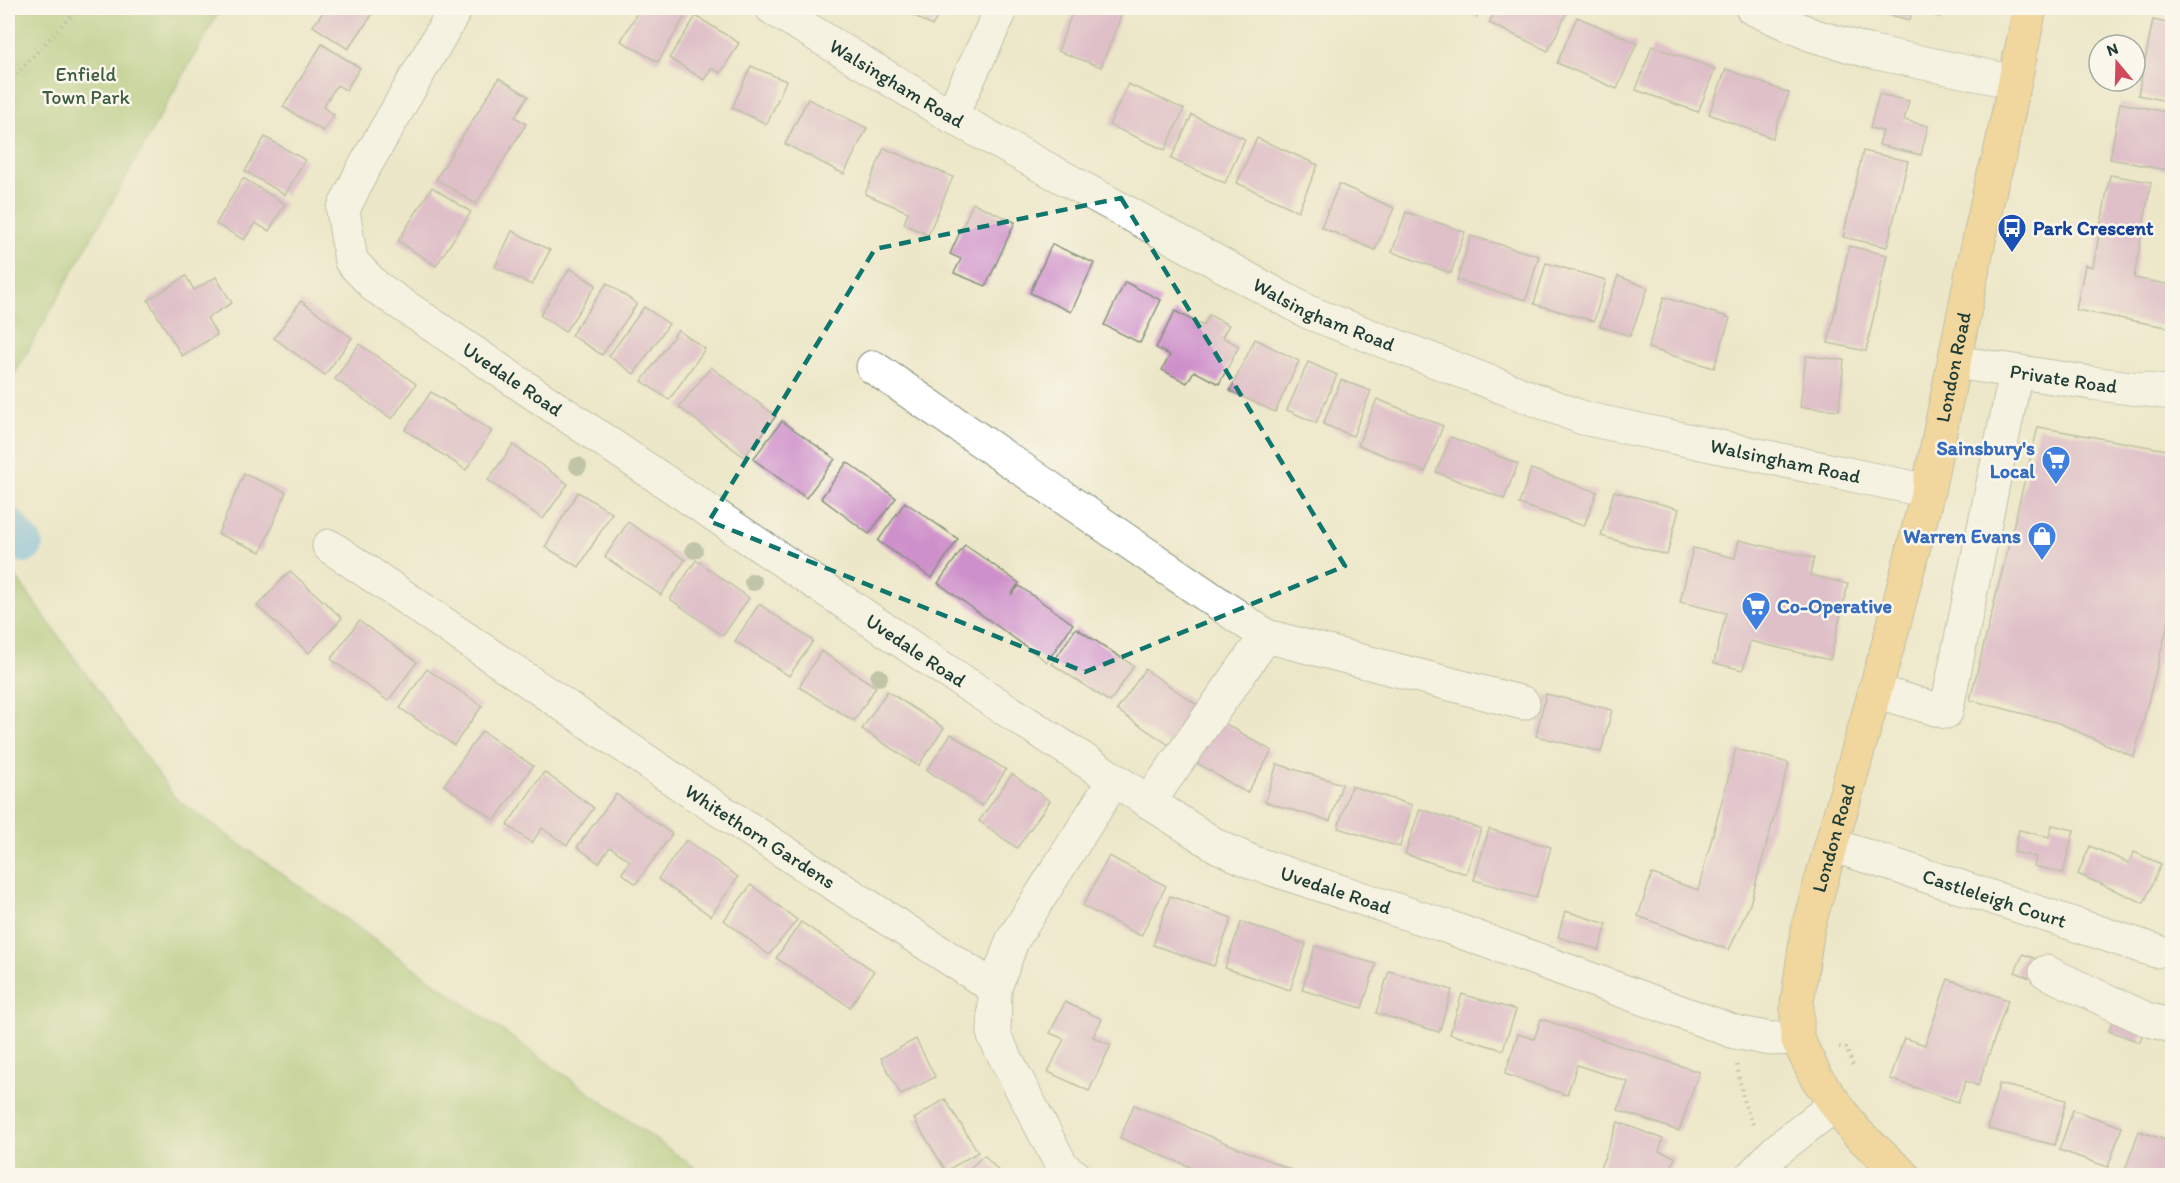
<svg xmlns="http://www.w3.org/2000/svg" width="2180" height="1183" font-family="Itim,sans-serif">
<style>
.green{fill:#9cc16b;stroke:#5e7f50;stroke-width:1.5}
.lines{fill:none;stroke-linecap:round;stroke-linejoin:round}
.canal{stroke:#6fbae8;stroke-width:36}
.building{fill:#ce90ca}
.minor-casing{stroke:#86927e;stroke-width:35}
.major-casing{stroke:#86927e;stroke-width:35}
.path{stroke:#86927e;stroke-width:4;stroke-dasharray:1.5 4.5;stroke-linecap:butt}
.minor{stroke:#fff;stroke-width:33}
.major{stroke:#f7c06c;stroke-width:33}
.tree{fill:#8d9c7f}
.marked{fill:none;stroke:#0f766e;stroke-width:4.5;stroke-dasharray:12 8;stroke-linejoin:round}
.labels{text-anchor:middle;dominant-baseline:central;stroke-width:5;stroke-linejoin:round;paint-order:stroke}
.park-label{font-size:20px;fill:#3e5e42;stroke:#fbf7ec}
.street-label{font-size:20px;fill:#1f3d34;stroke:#fbf7ec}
.transit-label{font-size:20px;font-weight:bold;fill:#164399;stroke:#fbf7ec;text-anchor:start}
.shop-label{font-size:20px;font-weight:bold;fill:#366cbe;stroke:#fbf7ec;text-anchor:end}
</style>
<rect width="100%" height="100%" fill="#fbf7ec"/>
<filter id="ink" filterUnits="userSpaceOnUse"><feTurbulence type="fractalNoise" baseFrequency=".0167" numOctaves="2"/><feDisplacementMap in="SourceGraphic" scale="12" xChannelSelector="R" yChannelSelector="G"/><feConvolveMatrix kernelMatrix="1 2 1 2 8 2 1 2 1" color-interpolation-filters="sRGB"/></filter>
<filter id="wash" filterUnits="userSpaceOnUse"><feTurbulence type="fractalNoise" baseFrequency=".008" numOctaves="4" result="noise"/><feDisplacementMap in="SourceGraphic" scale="24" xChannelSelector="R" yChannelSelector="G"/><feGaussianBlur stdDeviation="1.35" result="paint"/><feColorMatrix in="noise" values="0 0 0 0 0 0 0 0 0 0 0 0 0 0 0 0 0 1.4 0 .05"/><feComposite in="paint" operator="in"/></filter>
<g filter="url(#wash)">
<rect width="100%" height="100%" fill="#ede7c9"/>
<g class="green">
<path d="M8 8H221L8 386Z"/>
<path d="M8 566 175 798 705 1175H8Z"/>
</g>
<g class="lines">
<path class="canal" d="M8 525 25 545"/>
</g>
<g id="blocks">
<g class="building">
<path d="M326 8H377L348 49 313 26Z"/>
<path d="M640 8H679L687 13 658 62 621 41Z"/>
<path d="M901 8H943L932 26Z"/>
<path d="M1074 8H1124L1101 67 1058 51Z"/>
<path d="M1456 8H1481L1477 17Z"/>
<path d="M1496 8H1569L1548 51 1489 23Z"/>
<path d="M1879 8H1942L1940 17 1912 11 1910 20 1878 12Z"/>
<path d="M696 16 739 43 721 73 712 68 704 80 669 58Z"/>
<path d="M1577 17 1637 43 1617 89 1557 63Z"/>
<path d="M2153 20 2172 24V102L2138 95Z"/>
<path d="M322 44 360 68 346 90 337 85 323 107 334 115 323 131 283 107Z"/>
<path d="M1652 46 1715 69 1698 112 1636 90Z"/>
<path d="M751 66 786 81 767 124 732 108Z"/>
<path d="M1726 69 1789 93 1772 138 1709 114Z"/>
<path d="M499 78 528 96 515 117 526 124 476 204 436 179Z"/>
<path d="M1128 84 1184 109 1165 150 1109 125Z"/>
<path d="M1879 94 1909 101 1904 120 1928 126 1921 155 1879 145 1883 131 1870 128Z"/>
<path d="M808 99 867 128 844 174 785 144Z"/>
<path d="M2120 103 2172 113V171L2110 159Z"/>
<path d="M1192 115 1245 139 1225 183 1171 159Z"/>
<path d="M265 137 305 160 285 195 245 171Z"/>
<path d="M1257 138 1318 165 1298 211 1237 183Z"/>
<path d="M884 148 953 177 928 235 904 224 908 212 865 194Z"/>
<path d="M1863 151 1908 161 1887 247 1843 237Z"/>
<path d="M2110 175 2151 182 2134 278 2172 285V328L2076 310 2085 265 2093 267Z"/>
<path d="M243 178 285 204 269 231 255 223 244 240 216 224Z"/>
<path d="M1339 184 1394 208 1375 250 1321 227Z"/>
<path d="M432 187 471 212 436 266 398 241Z"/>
<path d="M973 203 1015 222 986 286 954 273 961 259 950 254Z"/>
<path d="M1406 212 1465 232 1451 273 1392 252Z"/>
<path d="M512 231 550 250 532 285 495 267Z"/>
<path d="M1471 236 1539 256 1526 300 1457 280Z"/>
<path d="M1052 244 1094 263 1071 312 1030 293Z"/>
<path d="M1849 246 1887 255 1866 351 1828 343Z"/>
<path d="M1546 263 1606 280 1594 321 1534 304Z"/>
<path d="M570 268 596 285 565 332 540 315Z"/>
<path d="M186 276 194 290 216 277 232 303 207 318 217 335 182 356 148 300Z"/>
<path d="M1618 276 1648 288 1630 336 1600 326Z"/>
<path d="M1125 282 1161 300 1140 343 1104 325Z"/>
<path d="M607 283 637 304 602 355 571 335Z"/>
<path d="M1664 297 1730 318 1714 368 1648 348Z"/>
<path d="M301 301 352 338 325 375 274 338Z"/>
<path d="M644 307 669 324 634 374 609 356Z"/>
<path d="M1175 311 1203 326 1209 315 1229 325 1222 337 1239 346 1219 384 1194 371 1187 383 1162 370 1170 355 1156 348Z"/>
<path d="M678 330 705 349 669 400 642 381Z"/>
<path d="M1255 339 1299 361 1275 412 1230 391Z"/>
<path d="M359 344 416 384 392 419 335 379Z"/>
<path d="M1806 356 1844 360 1839 410 1800 407Z"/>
<path d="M1308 362 1337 375 1316 423 1287 410Z"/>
<path d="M711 367 776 416 744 457 679 407Z"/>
<path d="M1341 380 1371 391 1353 436 1323 424Z"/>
<path d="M431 392 492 431 466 470 405 430Z"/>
<path d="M1377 399 1443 426 1425 472 1358 445Z"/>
<path d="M782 421 835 459 806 498 753 459Z"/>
<path d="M2038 427 2172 451 2170 616 2134 757 2059 723 1970 700Z"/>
<path d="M1451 437 1518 464 1504 499 1436 472Z"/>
<path d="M513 445 568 484 543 519 488 480Z"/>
<path d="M847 462 896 498 869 534 821 498Z"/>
<path d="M1531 469 1597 492 1584 526 1519 504Z"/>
<path d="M244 474 286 492 261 552 218 534Z"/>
<path d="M1614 491 1679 509 1667 555 1601 536Z"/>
<path d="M578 492 612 513 579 567 545 547Z"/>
<path d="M905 502 958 539 932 578 878 541Z"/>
<path d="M628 522 685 560 661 595 605 557Z"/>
<path d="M1739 540 1814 558 1810 575 1848 584 1830 660 1750 641 1743 670 1714 663 1726 613 1680 602 1693 548 1735 558Z"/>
<path d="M965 545 1019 583 1011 595 1019 586 1073 624 1047 662 938 583Z"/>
<path d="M696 560 749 598 723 636 670 599Z"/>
<path d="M290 571 342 618 309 653 257 606Z"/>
<path d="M759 604 813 641 789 676 735 641Z"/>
<path d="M359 621 417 662 388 701 331 659Z"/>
<path d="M1076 628 1134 666 1110 702 1052 664Z"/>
<path d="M821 651 876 687 854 721 799 687Z"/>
<path d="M427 669 482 706 454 745 400 708Z"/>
<path d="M1145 669 1197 705 1169 745 1117 710Z"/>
<path d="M887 691 944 728 918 766 862 729Z"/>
<path d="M1546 694 1612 710 1601 752 1536 736Z"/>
<path d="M1214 717 1272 751 1247 793 1190 759Z"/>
<path d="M482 731 533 766 495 820 444 785Z"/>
<path d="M951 734 1006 770 982 806 927 770Z"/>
<path d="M1736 749 1789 763 1750 904 1729 950 1638 916 1652 874 1698 890Z"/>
<path d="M1277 764 1342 784 1330 821 1265 802Z"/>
<path d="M544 772 594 808 567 845 542 828 532 843 507 825Z"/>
<path d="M1012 774 1050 801 1017 848 979 821Z"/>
<path d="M1351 786 1412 805 1400 847 1338 828Z"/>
<path d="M616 794 672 834 636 884 622 873 630 861 610 847 599 863 577 847Z"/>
<path d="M1420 809 1481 829 1466 874 1405 854Z"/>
<path d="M2052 825 2074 830 2063 873 2034 866 2036 857 2014 852 2019 830 2049 837Z"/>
<path d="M1489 829 1551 847 1536 898 1474 880Z"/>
<path d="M686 840 738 877 711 916 658 879Z"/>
<path d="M2090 846 2129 863 2134 852 2161 864 2144 903 2078 874Z"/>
<path d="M1109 856 1166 886 1141 936 1083 906Z"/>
<path d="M751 885 797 920 769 955 724 920Z"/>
<path d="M1170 896 1232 918 1214 966 1153 945Z"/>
<path d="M1565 911 1607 924 1599 950 1558 937Z"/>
<path d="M801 922 874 971 850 1007 776 958Z"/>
<path d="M1241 922 1306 944 1290 990 1225 968Z"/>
<path d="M1315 946 1376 964 1362 1008 1302 990Z"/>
<path d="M2023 954 2049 964 2042 983 2015 972Z"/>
<path d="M1389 971 1452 990 1439 1032 1376 1013Z"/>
<path d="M1948 979 2008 1000 1978 1086 1966 1081 1958 1102 1890 1079 1904 1038 1925 1045Z"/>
<path d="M1462 994 1516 1010 1503 1050 1450 1034Z"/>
<path d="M1065 1002 1102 1019 1093 1037 1111 1045 1089 1091 1048 1072 1064 1039 1050 1033Z"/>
<path d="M2115 1014 2146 1025 2140 1042 2109 1031Z"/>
<path d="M1541 1019 1699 1072 1679 1131 1618 1110 1628 1082 1577 1065 1567 1095 1505 1074 1518 1034 1534 1039Z"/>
<path d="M916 1039 935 1077 901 1095 881 1058Z"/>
<path d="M1999 1084 2066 1100 2055 1145 1988 1129Z"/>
<path d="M945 1099 978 1152 946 1171 914 1119Z"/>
<path d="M1134 1105 1304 1175V1176H1212L1120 1138Z"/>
<path d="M2073 1110 2122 1127 2108 1167 2059 1150Z"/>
<path d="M1618 1122 1663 1139 1659 1151 1675 1157 1668 1176 1649 1169 1646 1176H1597Z"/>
<path d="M2139 1131 2171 1142 2166 1157 2172 1159V1176H2123Z"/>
<path d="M984 1155 1003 1176H962Z"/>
</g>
</g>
</g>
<g filter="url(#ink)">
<use href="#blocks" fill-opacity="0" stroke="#86927e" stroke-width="1.5"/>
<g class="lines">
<g class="minor-casing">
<g id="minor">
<path id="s1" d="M456 8 362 171 343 210 351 261 376 287 942 668 1217 846 1254 863 1448 927 1735 1032 1770 1039 1797 1038"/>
<path id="s2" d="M772 8 951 116 1308 312 1583 418 1928 491"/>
<path d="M1752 8 1812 35 1868 51 2014 82"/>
<path d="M951 116 1002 8"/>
<path id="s3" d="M1955 362 2091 383 2172 393"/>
<path d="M873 367 1266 636 1149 802"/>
<path id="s4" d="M329 546 698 796 995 988 1012 941 1114 780"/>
<path d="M1266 636 1523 703"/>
<path d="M1874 691 1946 712 2016 372"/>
<path id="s5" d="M1832 845 2156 951"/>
<path d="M2046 972 2146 1019 2172 1026"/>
<path d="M995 988 994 1036 1063 1168 1075 1176"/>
<path d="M1752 1176 1777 1150 1836 1104"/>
</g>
</g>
<g class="major-casing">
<g id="major">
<path id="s6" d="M1904 1176 1856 1132 1816 1077 1797 1038V1003L1808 927 1894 624 1928 491 1973 268 1992 180 1999 158 2030 8"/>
</g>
</g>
<g class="path">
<path d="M8 83 68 19 82 8"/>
<path d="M1839 1047 1846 1048 1854 1068"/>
<path d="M1737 1065 1744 1103 1754 1127"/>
<path d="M1938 1170 1945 1176"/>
<path d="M1803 1171 1813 1176"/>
</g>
<use href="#minor" class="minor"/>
<use href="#major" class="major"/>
</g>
<g class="tree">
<circle cx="578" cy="466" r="9"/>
<circle cx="694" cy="550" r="9"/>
<circle cx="753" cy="582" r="9"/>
<circle cx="879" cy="677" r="9"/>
</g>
</g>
<path d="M0 0H2180V1183H0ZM1121 198 1345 566 1085 672 709 521 875 249Z" fill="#ede7c9" fill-opacity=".55" fill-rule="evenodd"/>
<path class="marked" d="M1121 198 1345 566 1085 672 709 521 875 249Z"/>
<defs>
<g id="bus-pin" transform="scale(1.5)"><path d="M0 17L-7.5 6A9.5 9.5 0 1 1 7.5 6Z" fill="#1a4fb4" stroke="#fbf7ec"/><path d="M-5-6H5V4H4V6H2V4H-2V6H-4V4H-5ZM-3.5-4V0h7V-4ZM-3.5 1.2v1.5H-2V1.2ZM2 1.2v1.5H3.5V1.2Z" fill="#fff"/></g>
<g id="supermarket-pin" transform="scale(1.5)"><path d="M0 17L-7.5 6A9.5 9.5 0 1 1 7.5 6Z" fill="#3f7fe0" stroke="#fbf7ec"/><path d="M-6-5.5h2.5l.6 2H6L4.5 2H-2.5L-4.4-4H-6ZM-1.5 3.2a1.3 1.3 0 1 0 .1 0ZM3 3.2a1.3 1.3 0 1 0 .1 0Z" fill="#fff"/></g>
<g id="shop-pin" transform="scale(1.5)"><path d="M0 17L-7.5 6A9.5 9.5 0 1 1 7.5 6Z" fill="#3f7fe0" stroke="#fbf7ec"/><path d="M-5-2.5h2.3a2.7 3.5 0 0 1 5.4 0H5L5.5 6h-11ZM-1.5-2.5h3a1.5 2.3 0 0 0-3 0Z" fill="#fff"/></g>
</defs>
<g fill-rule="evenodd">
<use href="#bus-pin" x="2012" y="228"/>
<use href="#supermarket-pin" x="2056" y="460"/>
<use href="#shop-pin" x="2042" y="536"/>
<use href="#supermarket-pin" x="1756" y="606"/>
</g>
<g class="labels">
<g class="park-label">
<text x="86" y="74">Enfield<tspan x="86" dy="23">Town Park</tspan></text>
</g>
<g class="street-label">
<text stroke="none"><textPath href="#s2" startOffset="146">Walsingham Road</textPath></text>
<text stroke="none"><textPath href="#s2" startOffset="632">Walsingham Road</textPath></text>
<text stroke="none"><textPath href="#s6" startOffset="867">London Road</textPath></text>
<text stroke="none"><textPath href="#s3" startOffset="110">Private Road</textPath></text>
<text stroke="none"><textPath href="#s1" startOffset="484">Uvedale Road</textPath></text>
<text stroke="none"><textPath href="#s2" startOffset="1118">Walsingham Road</textPath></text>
<text stroke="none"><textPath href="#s1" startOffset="970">Uvedale Road</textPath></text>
<text stroke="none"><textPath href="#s4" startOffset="520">Whitethorn Gardens</textPath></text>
<text stroke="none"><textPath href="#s6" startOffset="381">London Road</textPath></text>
<text stroke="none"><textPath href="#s1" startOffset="1456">Uvedale Road</textPath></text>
<text stroke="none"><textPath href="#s5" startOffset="171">Castleleigh Court</textPath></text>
</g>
<g class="transit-label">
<text x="2033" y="228">Park Crescent</text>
</g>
<g class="shop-label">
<text x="2035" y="448">Sainsbury's<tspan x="2035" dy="23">Local</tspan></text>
<text x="2021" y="536">Warren Evans</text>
<text x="1777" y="606" text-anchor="start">Co-Operative</text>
</g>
</g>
<rect width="2180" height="1183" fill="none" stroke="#fbf7ec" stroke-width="30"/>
<g transform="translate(2117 63) rotate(341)"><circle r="28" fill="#fbf7ec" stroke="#a3ada2" stroke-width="1.5"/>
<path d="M0-4.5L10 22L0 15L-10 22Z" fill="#d1495b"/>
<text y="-9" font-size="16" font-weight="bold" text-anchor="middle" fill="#1f3d34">N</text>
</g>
</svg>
